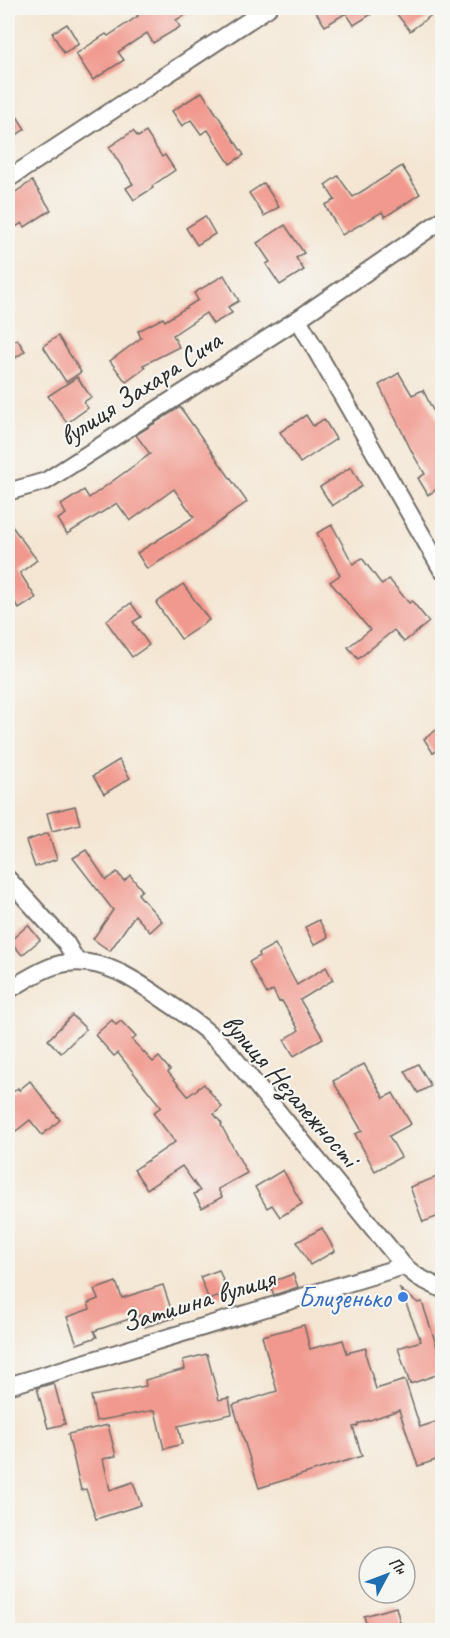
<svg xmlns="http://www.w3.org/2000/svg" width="450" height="1638" font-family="Caveat,sans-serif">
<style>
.building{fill:#f1998e}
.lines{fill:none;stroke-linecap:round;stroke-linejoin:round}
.minor-casing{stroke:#716c66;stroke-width:20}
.minor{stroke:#fff;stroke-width:16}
.shop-dot{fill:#3f7fe0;stroke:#f6f6f2;stroke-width:2}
.labels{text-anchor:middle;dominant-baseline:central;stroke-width:4.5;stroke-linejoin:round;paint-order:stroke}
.street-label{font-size:28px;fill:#2b2b2b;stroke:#f6f6f2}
.shop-label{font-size:28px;fill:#366cbe;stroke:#f6f6f2;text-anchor:end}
</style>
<rect width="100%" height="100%" fill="#f6f6f2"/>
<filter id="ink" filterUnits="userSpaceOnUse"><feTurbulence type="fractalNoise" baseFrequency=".0167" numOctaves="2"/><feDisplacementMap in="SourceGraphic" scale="12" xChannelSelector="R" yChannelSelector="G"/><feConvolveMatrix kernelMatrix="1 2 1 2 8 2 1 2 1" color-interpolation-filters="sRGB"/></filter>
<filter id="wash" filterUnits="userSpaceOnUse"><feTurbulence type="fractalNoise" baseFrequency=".008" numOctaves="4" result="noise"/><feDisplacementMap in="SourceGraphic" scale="24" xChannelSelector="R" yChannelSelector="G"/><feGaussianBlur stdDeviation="1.35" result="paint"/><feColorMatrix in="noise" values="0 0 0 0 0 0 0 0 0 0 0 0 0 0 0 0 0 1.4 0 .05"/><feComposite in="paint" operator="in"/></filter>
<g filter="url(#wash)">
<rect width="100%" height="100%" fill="#f4e6d3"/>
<g id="blocks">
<g class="building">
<path d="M132 8H198L176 20 180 27 153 43 147 33 118 52 124 60 93 80 76 54 106 34 108 36 138 16Z"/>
<path d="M313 8H381L354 25 346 13 325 26Z"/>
<path d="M404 8H441L410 31 396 13Z"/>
<path d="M67 24 79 44 64 53 52 33Z"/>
<path d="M202 92 244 155 230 164 208 130 201 134 191 120 182 126 172 111Z"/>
<path d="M8 102 25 129 8 141Z"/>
<path d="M133 131 138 137 146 132 162 157 165 155 175 170 152 186 153 188 134 200 126 188 133 184 109 147Z"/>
<path d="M402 166 420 194 385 217 382 212 342 235 325 205 335 200 325 185 338 176 353 197Z"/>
<path d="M32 181 51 210 25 227 22 223 8 232V197Z"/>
<path d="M264 183 279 207 264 216 249 193Z"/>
<path d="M205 216 215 234 197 245 186 228Z"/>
<path d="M285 225 304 253 296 258 304 270 280 285 266 264 270 262 257 243Z"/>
<path d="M224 275 239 301 228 307 232 313 213 324 206 313 173 335 179 347 143 365 145 368 126 382 110 361 141 338 138 331 163 318 165 321 198 300 194 293Z"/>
<path d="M58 336 81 372 66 382 43 346Z"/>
<path d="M17 339 25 351 8 363V345Z"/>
<path d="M399 373 412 395 423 390 442 429V486L428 495 418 478 425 474 414 456 379 385Z"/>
<path d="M77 377 91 397 84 402 88 408 67 423 48 396Z"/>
<path d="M180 407 247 502 191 542 147 569 137 553 194 517 174 489 130 521 117 503 67 534 58 519 66 514 61 505 84 490 89 498 150 454 136 435Z"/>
<path d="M306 415 313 426 324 419 336 439 300 463 280 432Z"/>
<path d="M351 467 362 486 332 506 320 487Z"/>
<path d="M8 521 37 560 20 573 36 598 19 609 8 591Z"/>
<path d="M332 525 353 564 362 558 382 585 389 579 409 603 412 601 429 622 404 642 394 630 358 659 348 647 370 630 330 582 340 575 317 533Z"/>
<path d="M183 584 209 620 181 639 156 603Z"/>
<path d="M131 603 141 617 133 622 149 645 132 657 106 621Z"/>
<path d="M442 726V747L433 753 424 739Z"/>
<path d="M119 760 130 778 104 794 93 776Z"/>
<path d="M75 806 80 824 52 831 47 813Z"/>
<path d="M48 833 57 859 35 867 26 841Z"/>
<path d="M86 850 106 880 117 872 124 881 130 875 142 890 138 894 162 921 150 932 135 915 110 951 93 939 113 910 73 858Z"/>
<path d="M319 920 328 937 314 945 305 927Z"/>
<path d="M28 925 40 940 22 955 10 941Z"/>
<path d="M275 944 297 985 326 967 333 980 300 1000 323 1038 294 1056 284 1040 299 1030 282 1001 279 1002 273 990 267 994 249 962 260 956 259 953Z"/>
<path d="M72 1015 86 1029 61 1053 48 1040Z"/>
<path d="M112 1020 116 1025 121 1021 136 1037 132 1040 153 1062 159 1057 170 1070 168 1072 188 1096 204 1084 222 1107 214 1114 222 1124 221 1125 247 1173 218 1189 222 1197 202 1208 194 1194 200 1191 182 1166 147 1189 134 1170 175 1142 153 1113 161 1107 118 1053 114 1056 95 1035Z"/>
<path d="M364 1064 384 1098 393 1093 411 1124 389 1136 401 1157 375 1171 355 1134 362 1131 333 1081Z"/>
<path d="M418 1064 431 1086 418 1093 405 1071Z"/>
<path d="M30 1081 60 1120 42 1135 30 1120 16 1131 8 1121V1096L18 1088 19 1090Z"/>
<path d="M283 1170 302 1204 280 1217 272 1205 267 1208 255 1187Z"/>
<path d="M442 1175V1215L423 1222 410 1187Z"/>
<path d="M322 1228 335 1251 310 1265 297 1242Z"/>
<path d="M219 1270 228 1293 209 1300 200 1277Z"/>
<path d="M293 1274 298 1287 274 1295 269 1283Z"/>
<path d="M116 1282 122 1298 163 1285 174 1318 145 1327 141 1315 94 1331 97 1337 77 1344 67 1317 90 1309 88 1303 98 1299 94 1290Z"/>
<path d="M400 1289 418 1303 422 1302 442 1362V1373L410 1384 398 1348 421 1341Z"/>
<path d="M304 1325 310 1349 343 1340 347 1353 366 1348V1356L376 1389 405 1380 420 1427 442 1420V1458L418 1466 399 1410 358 1424V1426L353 1427 362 1456 259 1488 233 1405 277 1391 262 1336Z"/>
<path d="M207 1354 219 1400 229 1398 232 1414 178 1426 182 1444 164 1449 155 1410 96 1421 91 1396 146 1386 145 1380 185 1369 183 1360Z"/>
<path d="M54 1383 65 1424 48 1428 37 1388Z"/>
<path d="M108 1425 116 1456 103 1459 110 1490 133 1482 141 1505 96 1519 86 1489 81 1490 68 1434Z"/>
<path d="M396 1607 402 1630H368L364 1616Z"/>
</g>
</g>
</g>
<g filter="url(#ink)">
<use href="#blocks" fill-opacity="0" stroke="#716c66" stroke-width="1.5"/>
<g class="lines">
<g class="minor-casing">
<g id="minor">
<path d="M8 179 268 8"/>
<path d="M298 319 442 570"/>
<path d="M8 490 11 491 46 481 298 319 442 220"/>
<path d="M8 879 66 943 77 962"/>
<path d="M8 990C26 980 45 966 66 963 106 957 139 983 170 1004 192 1019 212 1034 230 1053L404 1266 418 1277 442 1289"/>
<path d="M8 1386 404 1266"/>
</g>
</g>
<use href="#minor" class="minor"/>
</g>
</g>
<circle class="shop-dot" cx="403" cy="1297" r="6"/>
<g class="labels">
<g class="street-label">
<text transform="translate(140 388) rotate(-33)">вулиця Захара Сича</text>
<text transform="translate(291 1090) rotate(49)">вулиця Незалежності</text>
<text transform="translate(198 1300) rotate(-17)">Затишна вулиця</text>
</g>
<g class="shop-label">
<text x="391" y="1297">Близенько</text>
</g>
</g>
<rect width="450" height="1638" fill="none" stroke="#f6f6f2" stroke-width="30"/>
<g transform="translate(387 1575) rotate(49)"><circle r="28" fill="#f6f6f2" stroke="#a5a5a2" stroke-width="1.5"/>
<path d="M0-4.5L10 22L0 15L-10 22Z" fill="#1f6fb2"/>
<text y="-9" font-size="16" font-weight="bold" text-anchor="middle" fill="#2b2b2b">Пн</text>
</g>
</svg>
